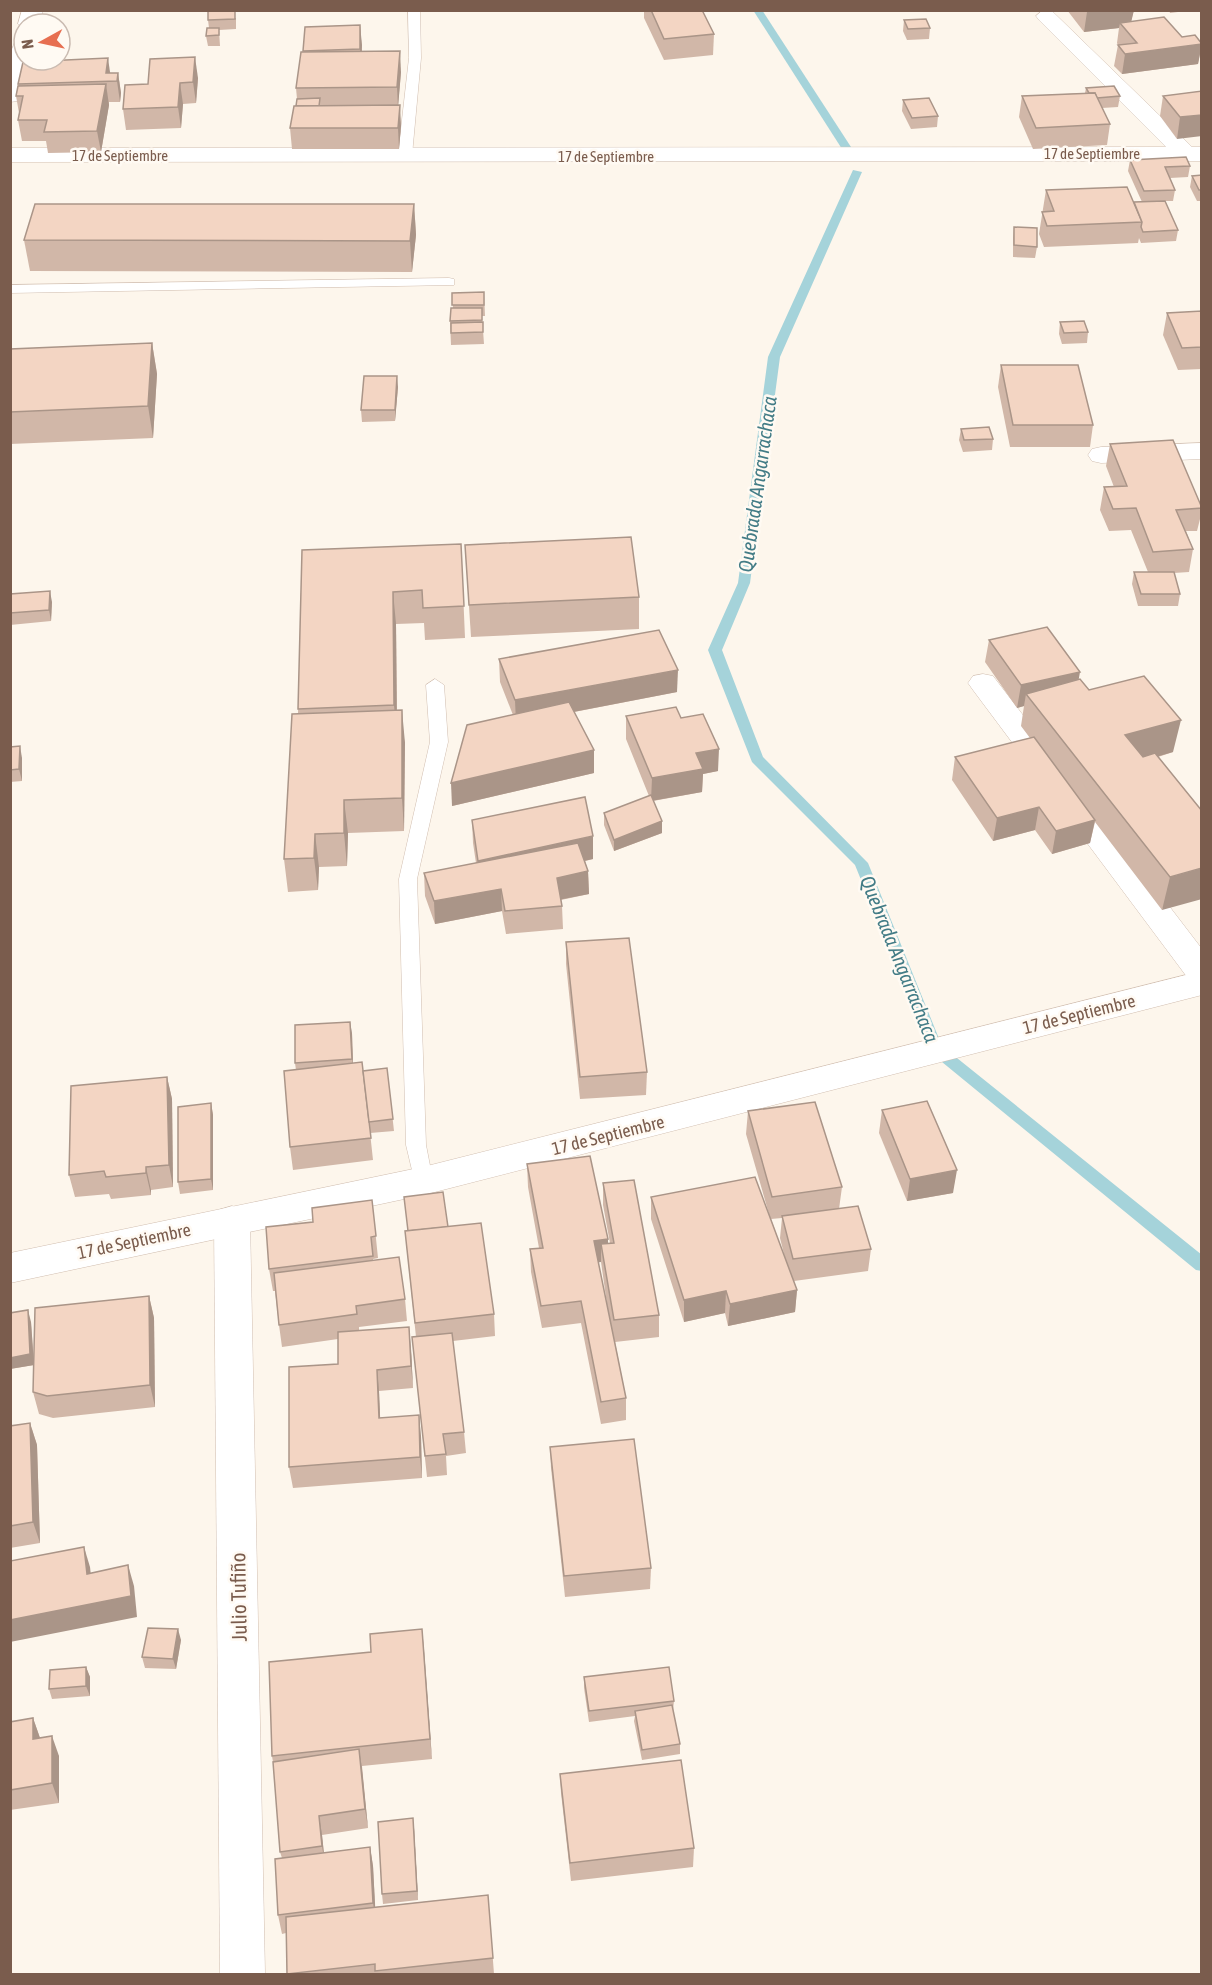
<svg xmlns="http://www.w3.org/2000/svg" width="1212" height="1985" font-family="'Asap Condensed',sans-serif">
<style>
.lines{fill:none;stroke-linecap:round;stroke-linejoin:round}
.stream{fill:#a5d3da;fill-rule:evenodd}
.service-casing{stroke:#d1beb0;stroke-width:1}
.minor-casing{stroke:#d1beb0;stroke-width:1}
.tertiary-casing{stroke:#d1beb0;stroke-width:1}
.service{fill:#fff;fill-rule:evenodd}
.minor{fill:#fff;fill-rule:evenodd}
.tertiary{fill:#fff;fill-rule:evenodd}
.wall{fill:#d1b7a8;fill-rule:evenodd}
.shaded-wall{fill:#aa9588}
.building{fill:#f3d5c3;stroke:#aa9588;stroke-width:1.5}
.labels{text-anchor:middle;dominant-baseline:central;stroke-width:5;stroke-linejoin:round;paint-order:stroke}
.far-street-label{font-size:15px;fill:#7a5c4d;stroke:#fffaf3}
.street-label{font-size:18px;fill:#7a5c4d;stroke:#fffaf3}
.water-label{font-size:20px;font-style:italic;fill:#437c86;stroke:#fffaf3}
.near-street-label{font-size:21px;fill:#7a5c4d;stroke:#fffaf3}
</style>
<rect width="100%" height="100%" fill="#fdf6ec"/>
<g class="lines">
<g class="stream">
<path d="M753 10H762L851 147 850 149H842Z"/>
<path d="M853 170 862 172 780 357 750 583 722 650 763 757 868 863 942 1046 1202 1255V1271L1196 1270 931 1053 855 865 752 762 708 650 738 583 768 357Z"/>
</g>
<g class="service-casing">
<g id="service">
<path d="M408 10H420L421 58 412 155 405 159 398 155 409 58Z"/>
<path d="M449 278 454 279V285L10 293V285Z"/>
<path d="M435 679 444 685 448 742 417 879 426 1145 433 1181 430 1187 423 1189 416 1187 406 1145 399 879 430 742 426 685Z"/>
</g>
</g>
<g class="minor-casing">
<g id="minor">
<path d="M22 10H43L40 24H24V29L22 28 18 24Z"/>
<path d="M1043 10 1053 12 1192 147H1202V161L10 162V148L1166 147 1039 20 1036 16Z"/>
<path d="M24 38V60H30L21 96 18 101 10 102V54L16 39Z"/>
<path d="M1202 443V459L1101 463 1092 461 1088 455 1092 449 1101 447Z"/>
<path d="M983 674 993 676 1202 949V985L1190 981 973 690 968 683 973 676Z"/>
<path d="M232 1206 245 1210 250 1220 265 1974H220L214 1220 219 1210Z"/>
</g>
</g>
<g class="tertiary-casing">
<path id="tertiary" d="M1202 971V995L423 1195 10 1283V1253L423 1167Z"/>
</g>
<use href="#service" class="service"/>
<use href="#minor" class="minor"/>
<use href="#tertiary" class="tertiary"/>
</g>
<g class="wall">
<path d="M644 10H702L714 34 713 55 664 60 644 18Z"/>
<path d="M1067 10H1134L1131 21 1202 43 1198 64 1122 74 1114 66 1118 45 1117 43 1119 28 1084 32Z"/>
<path d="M1169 10H1194L1170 13Z"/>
<path d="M236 18V29L219 30 220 46H208L206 36 209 28 208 20Z"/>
<path d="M904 20 930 28 929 39 907 40 903 31Z"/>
<path d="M360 25 362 51 401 72 398 105 401 126 399 149H292L290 128 296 106 297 99 296 88 304 52 305 27Z"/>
<path d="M110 73H118L121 93 120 102H109V105L101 152 48 153 46 141H22L18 120 19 113 16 96 18 84Z"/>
<path d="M198 78 196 103 183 104 181 128 126 130 123 109 148 84Z"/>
<path d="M1086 88 1120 96 1118 107 1102 108 1110 124 1107 145 1033 149 1019 117 1022 96 1085 93Z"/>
<path d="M1202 91 1177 139 1160 116 1163 96Z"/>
<path d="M903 100 938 116 937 127 911 129 902 111Z"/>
<path d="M1130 160 1190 166 1188 177 1170 178 1175 190 1173 201H1165L1178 230 1176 241 1141 243 1139 238 1138 243 1044 247 1039 234 1046 190 1134 202H1142L1128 171Z"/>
<path d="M1202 175V201H1197L1190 187 1192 176Z"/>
<path d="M414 204 416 235 412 272 30 271 24 240Z"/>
<path d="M1014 227 1037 247 1035 258 1013 257V238Z"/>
<path d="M484 292 485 316H482L484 344 451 345 450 321 453 308 452 293Z"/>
<path d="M1202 311V369L1178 370 1163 335 1167 313Z"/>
<path d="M1060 322 1088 332 1087 343 1062 344 1059 334Z"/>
<path d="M152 343 157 374 153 438 10 444V349Z"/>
<path d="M1001 365 1093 425 1090 447H1010L998 387Z"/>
<path d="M398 387 395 421 362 422 361 410Z"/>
<path d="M961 429 993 439 992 450 963 452 959 440Z"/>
<path d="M1110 444 1202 507V511L1197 531H1186L1193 549 1189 572 1174 573 1180 594 1178 606H1138L1132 584 1134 572H1148L1131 530 1109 531 1100 510 1104 487H1114L1106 466Z"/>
<path d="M461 544 465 638 425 640 424 623 396 624 397 710 405 743 404 831 348 833 347 866 319 867 318 890 288 892 284 859 298 713 302 550Z"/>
<path d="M465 545 639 597V629L471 637Z"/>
<path d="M10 594 52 602 51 621 10 625Z"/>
<path d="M989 640 1079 679 1089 690 1173 752 1158 757 1202 811 1162 910 1095 822 1090 843 1052 854 1035 830 993 841 952 780 955 757 1030 738 1021 726 1024 706 1017 708 985 662Z"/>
<path d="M499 659 677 692 574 712 594 773 452 806 513 715 500 682Z"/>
<path d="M626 716 681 718 718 771 703 774 702 792 653 801 662 821V833L614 851 604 825V813L649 796 626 739Z"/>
<path d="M10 747 22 758V781L10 782Z"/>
<path d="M472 820 593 859 585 861 588 871 589 894 561 900 562 906 563 929 506 934 502 911 435 924 425 896 424 873 476 863 473 843Z"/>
<path d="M566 942 647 1072 646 1095 580 1099 566 964Z"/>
<path d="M352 1033 353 1064 363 1071 387 1068 394 1131 370 1133 365 1086 373 1160 293 1170 290 1147 296 1070 295 1063Z"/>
<path d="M167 1077 172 1099 173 1187 151 1190V1195L111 1199 109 1194 75 1197 69 1175Z"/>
<path d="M211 1103 213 1115V1190L180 1194 178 1182Z"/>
<path d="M882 1110 953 1193 907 1201 879 1133Z"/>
<path d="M748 1111 842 1187 839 1209 871 1249 868 1271 794 1281 797 1290 795 1312 728 1326 725 1313 684 1322 651 1219V1197L769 1214 746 1134ZM782 1218 780 1238 785 1258 771 1219Z"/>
<path d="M527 1164 608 1239V1244L610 1243 603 1205V1183L659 1315V1337L615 1342 626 1398V1420L601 1424 581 1323 542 1328 531 1272 530 1249 539 1248 528 1187ZM598 1262H601L608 1311Z"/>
<path d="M372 1200 378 1258 373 1259V1260L405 1299 407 1321 359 1327V1331L411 1349 413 1388 379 1391 380 1418 421 1436 422 1478 293 1488 289 1467 338 1364V1339L282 1347 279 1325 275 1291H273L269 1269 313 1222Z"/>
<path d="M448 1227 494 1314 495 1336 453 1341 464 1432 466 1453 446 1456 447 1475 427 1477 412 1337H416L405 1231Z"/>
<path d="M149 1296 154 1318 155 1407 53 1418 39 1414 33 1392 34 1365 10 1369V1313L31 1322 34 1364Z"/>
<path d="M30 1423 37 1445 40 1543 10 1548V1426Z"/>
<path d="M550 1447 651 1568 650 1589 565 1597 551 1468Z"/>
<path d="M422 1629 432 1759 362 1766 368 1828 322 1835 324 1853 370 1847 373 1866 375 1907 488 1895 494 1974H287L286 1933 282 1934 278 1915 282 1858 280 1852 273 1762 272 1756 371 1652Z"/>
<path d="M181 1640 176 1669 145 1668 142 1657Z"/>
<path d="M86 1667 90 1677V1696L52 1699 49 1689Z"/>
<path d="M584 1677 674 1701 673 1710 680 1744V1754L642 1760 634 1721 635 1716 589 1722 584 1688Z"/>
<path d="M33 1718 40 1738 59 1756V1803L10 1810V1722Z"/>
<path d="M560 1774 694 1848 693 1867 571 1881 561 1793Z"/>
<path d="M414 1828 418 1900 383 1904 382 1894Z"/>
</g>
<g class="shaded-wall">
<path d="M1097 10H1134L1130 27 1120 23 1119 28 1084 32 1087 12Z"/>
<path d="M360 25 362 45 361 70 360 49Z"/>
<path d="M1202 44 1198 64 1122 74 1125 54Z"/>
<path d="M400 51 401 72 398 108 397 87Z"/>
<path d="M195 57 198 78 196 103 193 82Z"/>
<path d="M108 58 111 79 106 73Z"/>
<path d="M118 73 121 93 120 102 117 81Z"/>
<path d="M180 83 183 104 181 128 178 107Z"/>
<path d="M106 84 109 105 101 152 97 131Z"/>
<path d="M400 105 401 126 399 149 398 128Z"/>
<path d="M1202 115V136L1177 139 1180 117Z"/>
<path d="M414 204 416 235 412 272 410 241Z"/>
<path d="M152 343 157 374 153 438 148 406Z"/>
<path d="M397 376 398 387 395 421V410Z"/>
<path d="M50 591 52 602 51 621 49 610Z"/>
<path d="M393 592 396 624 397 738 394 705Z"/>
<path d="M678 670 677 692 516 723 515 700Z"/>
<path d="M1080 672 1076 694H1026L1024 706 1017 708 1021 685Z"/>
<path d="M402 710 405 743 404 831 402 798Z"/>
<path d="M1181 720 1173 752 1118 768 1125 735Z"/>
<path d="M20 746 22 758V781L19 769Z"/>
<path d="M719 749 718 771 703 774 702 792 651 801 652 778 696 753Z"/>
<path d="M594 750V773L452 806 451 783Z"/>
<path d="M344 800 348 833 347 866 344 833Z"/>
<path d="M1039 807 1035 830 993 841 997 818Z"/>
<path d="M1095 820 1090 843 1052 854 1056 831Z"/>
<path d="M662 821V833L614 851V840Z"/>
<path d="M315 834 319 867 318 890 314 858Z"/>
<path d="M593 836V859L479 884 478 861Z"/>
<path d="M1202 868V899L1162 910 1170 877Z"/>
<path d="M588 871 589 894 558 900 557 878Z"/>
<path d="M501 889 502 911 435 924 434 901Z"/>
<path d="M350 1022 352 1033 353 1071 352 1059Z"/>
<path d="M167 1077 172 1099 173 1187 169 1165Z"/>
<path d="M211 1103 213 1115V1190L211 1179Z"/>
<path d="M146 1167 151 1190V1195L146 1173Z"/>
<path d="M957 1170 953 1193 907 1201 910 1179Z"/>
<path d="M608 1239V1261L601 1244V1262L594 1263V1241Z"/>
<path d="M797 1290 795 1312 728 1326 730 1304Z"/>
<path d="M726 1291 725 1313 684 1322V1300Z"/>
<path d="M149 1296 154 1318 155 1407 150 1385Z"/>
<path d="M28 1310 31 1322 34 1365 10 1369V1358Z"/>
<path d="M409 1327 411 1349 413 1388 411 1366Z"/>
<path d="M377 1370 379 1391 381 1439 379 1418Z"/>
<path d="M419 1415 421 1436 422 1478 420 1457Z"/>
<path d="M30 1423 37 1445 40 1543 33 1522Z"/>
<path d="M84 1547 90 1567 93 1594 87 1574Z"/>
<path d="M128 1565 134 1586 137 1617 10 1642V1620Z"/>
<path d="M178 1629 181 1640 176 1669 173 1659Z"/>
<path d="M422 1629 424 1649 432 1759 430 1739Z"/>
<path d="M86 1667 90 1677V1696L86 1686Z"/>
<path d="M33 1718 40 1738 33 1739Z"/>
<path d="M52 1736 59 1756V1803L52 1783Z"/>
<path d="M359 1749 362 1769 368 1828 365 1809Z"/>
<path d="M319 1816 322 1835 325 1865 322 1846Z"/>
<path d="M413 1818 414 1828 418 1900 417 1891Z"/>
<path d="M370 1847 373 1866 376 1922 373 1903Z"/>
</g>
<g class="building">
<path d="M208 10H235V19L208 20Z"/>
<path d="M651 10H702L714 34 664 39Z"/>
<path d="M1164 17 1182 37 1195 35 1202 44 1125 54 1118 45 1137 43 1120 23Z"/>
<path d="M926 19 930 28 908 29 904 20Z"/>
<path d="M360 25V49L303 51 305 27Z"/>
<path d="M207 28H219V35L206 36Z"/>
<path d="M400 51 397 87 296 88 301 52Z"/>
<path d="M195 57 193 82 180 83 178 107 123 109 125 85 148 84 150 59Z"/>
<path d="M108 58 106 73H118L117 81 18 84 23 62Z"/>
<path d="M106 84 97 131 44 132 47 120H18L23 96H16L18 86Z"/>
<path d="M1114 86 1120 96 1097 98 1095 93H1089L1086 88Z"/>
<path d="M1202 91V115L1180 117 1163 96Z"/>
<path d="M1095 93 1110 124 1036 128 1022 96Z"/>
<path d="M320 98 319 106H296L297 99Z"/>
<path d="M929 98 938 116 912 118 903 100Z"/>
<path d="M400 105 398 128H290L294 106Z"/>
<path d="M1186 157 1190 166 1165 167 1175 190 1144 191 1130 160Z"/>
<path d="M1202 175V190H1199L1192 176Z"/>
<path d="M1127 187 1142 222 1047 226 1042 212 1054 211 1046 190Z"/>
<path d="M1165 201 1178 230 1143 232 1141 227 1142 222 1134 202Z"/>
<path d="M35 204H414L410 241 24 240Z"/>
<path d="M1014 227 1037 228V247L1014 245Z"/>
<path d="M484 292V305H452V293Z"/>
<path d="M451 308H482V320L450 321Z"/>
<path d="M1202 311V347L1182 348 1167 313Z"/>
<path d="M1084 321 1088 332 1064 333 1060 322Z"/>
<path d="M483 322V332L451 333V323Z"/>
<path d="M152 343 148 406 10 412V349Z"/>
<path d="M1001 365H1078L1093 425H1013Z"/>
<path d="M364 376H397L395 410H361Z"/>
<path d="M989 427 993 439 964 440 961 429Z"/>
<path d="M1173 440 1202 508 1176 510 1193 549 1153 552 1136 508 1113 509 1104 487 1127 486 1110 444Z"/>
<path d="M631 537 639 597 469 605 465 545Z"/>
<path d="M461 544 464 606 423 608 422 590 393 592 394 705 298 709 302 550Z"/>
<path d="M1134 572H1174L1180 594H1141Z"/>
<path d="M50 591 49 610 10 613V594Z"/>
<path d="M1047 627 1080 672 1021 685 989 640Z"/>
<path d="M659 630 678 670 515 700 499 659Z"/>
<path d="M1144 676 1181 720 1125 735 1143 757 1155 753 1202 811V868L1170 877 1026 694 1080 679 1089 690Z"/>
<path d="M569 702 594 750 451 783 467 725Z"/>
<path d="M676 707 681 718 703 714 719 749 696 753 703 769 652 778 626 716Z"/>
<path d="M402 710V798L344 800V833L315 834 314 858 284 859 292 714Z"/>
<path d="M1034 737 1095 820 1056 831 1039 807 997 818 955 757Z"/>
<path d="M20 746 19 769 10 770V747Z"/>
<path d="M651 795 662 821 614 840 604 813Z"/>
<path d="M585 797 593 836 478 861 472 820Z"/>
<path d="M578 843 588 871 557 878 562 906 505 911 501 889 434 901 424 873Z"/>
<path d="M629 938 647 1072 580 1077 566 942Z"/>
<path d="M350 1022 352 1059 295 1063V1025Z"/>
<path d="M362 1062 371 1138 290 1147 284 1071Z"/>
<path d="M387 1068 393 1119 369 1122 363 1071Z"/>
<path d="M167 1077 169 1165 146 1167V1173L106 1177 104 1171 69 1175 71 1086Z"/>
<path d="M927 1101 957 1170 910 1179 882 1110Z"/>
<path d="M815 1102 842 1187 772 1197 748 1111Z"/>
<path d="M211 1103V1179L178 1182V1107Z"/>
<path d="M590 1156 608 1239 594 1241 626 1398 601 1402 581 1301 541 1306 530 1249 543 1248 527 1164Z"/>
<path d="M755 1177 797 1290 730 1304 726 1291 684 1300 651 1197Z"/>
<path d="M634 1180 659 1315 614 1320 601 1244 614 1243 603 1183Z"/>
<path d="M443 1192 448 1227 408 1231 404 1197Z"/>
<path d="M372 1200 376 1236 371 1237 373 1256 269 1269 266 1227 313 1222 312 1208Z"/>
<path d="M858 1206 871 1249 793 1259 782 1216Z"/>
<path d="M481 1223 494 1314 415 1323 405 1231Z"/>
<path d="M399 1257 405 1299 356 1306 357 1314 279 1325 274 1273Z"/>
<path d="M149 1296 150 1385 47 1396 33 1392 35 1308Z"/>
<path d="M28 1310 30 1354 10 1358V1313Z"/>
<path d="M409 1327 411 1366 377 1370 379 1418 419 1415 420 1457 289 1467V1367L338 1364V1332Z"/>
<path d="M452 1333 464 1432 443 1434 446 1454 425 1456 412 1337Z"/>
<path d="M30 1423 33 1522 10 1526V1426Z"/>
<path d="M634 1439 651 1568 564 1576 550 1447Z"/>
<path d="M84 1547 87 1574 128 1565 131 1596 10 1620V1561Z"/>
<path d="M148 1628 178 1629 173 1659 142 1657Z"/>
<path d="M422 1629 430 1739 272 1756 269 1662 371 1652 370 1634Z"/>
<path d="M86 1667V1686L49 1689 50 1670Z"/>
<path d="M669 1667 674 1701 589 1711 584 1677Z"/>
<path d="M672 1705 680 1744 642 1750 635 1711Z"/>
<path d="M33 1718V1739L52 1736V1783L10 1790V1722Z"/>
<path d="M359 1749 365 1809 319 1816 322 1846 280 1852 273 1762Z"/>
<path d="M681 1760 694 1848 570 1863 560 1774Z"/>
<path d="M413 1818 417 1891 382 1894 378 1822Z"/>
<path d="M370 1847 373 1903 278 1915 275 1859Z"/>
<path d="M488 1895 493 1958 375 1971V1964L287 1974 286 1917Z"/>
</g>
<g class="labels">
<g class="far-street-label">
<text x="1092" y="153">17 de Septiembre</text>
<text x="120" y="155">17 de Septiembre</text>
<text x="606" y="156">17 de Septiembre</text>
</g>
<g class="street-label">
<text transform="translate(1079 1014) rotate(-14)">17 de Septiembre</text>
<text transform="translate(608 1135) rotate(-14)">17 de Septiembre</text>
<text transform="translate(134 1241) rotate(-12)">17 de Septiembre</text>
</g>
<g class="water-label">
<text transform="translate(757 484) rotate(-82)">Quebrada Angarrachaca</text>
<text transform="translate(900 959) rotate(68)">Quebrada Angarrachaca</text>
</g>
<g class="near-street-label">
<text transform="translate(238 1597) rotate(-91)">Julio Tufiño</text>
</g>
</g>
<rect width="1212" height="1985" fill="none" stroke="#7a5c4d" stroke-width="24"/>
<g transform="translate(42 42) rotate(262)"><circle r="28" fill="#fffaf3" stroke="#cabbb1" stroke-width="1.5"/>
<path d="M0-4.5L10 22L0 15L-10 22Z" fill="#e76f51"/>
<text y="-9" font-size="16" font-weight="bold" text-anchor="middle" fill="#7a5c4d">N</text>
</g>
</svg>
